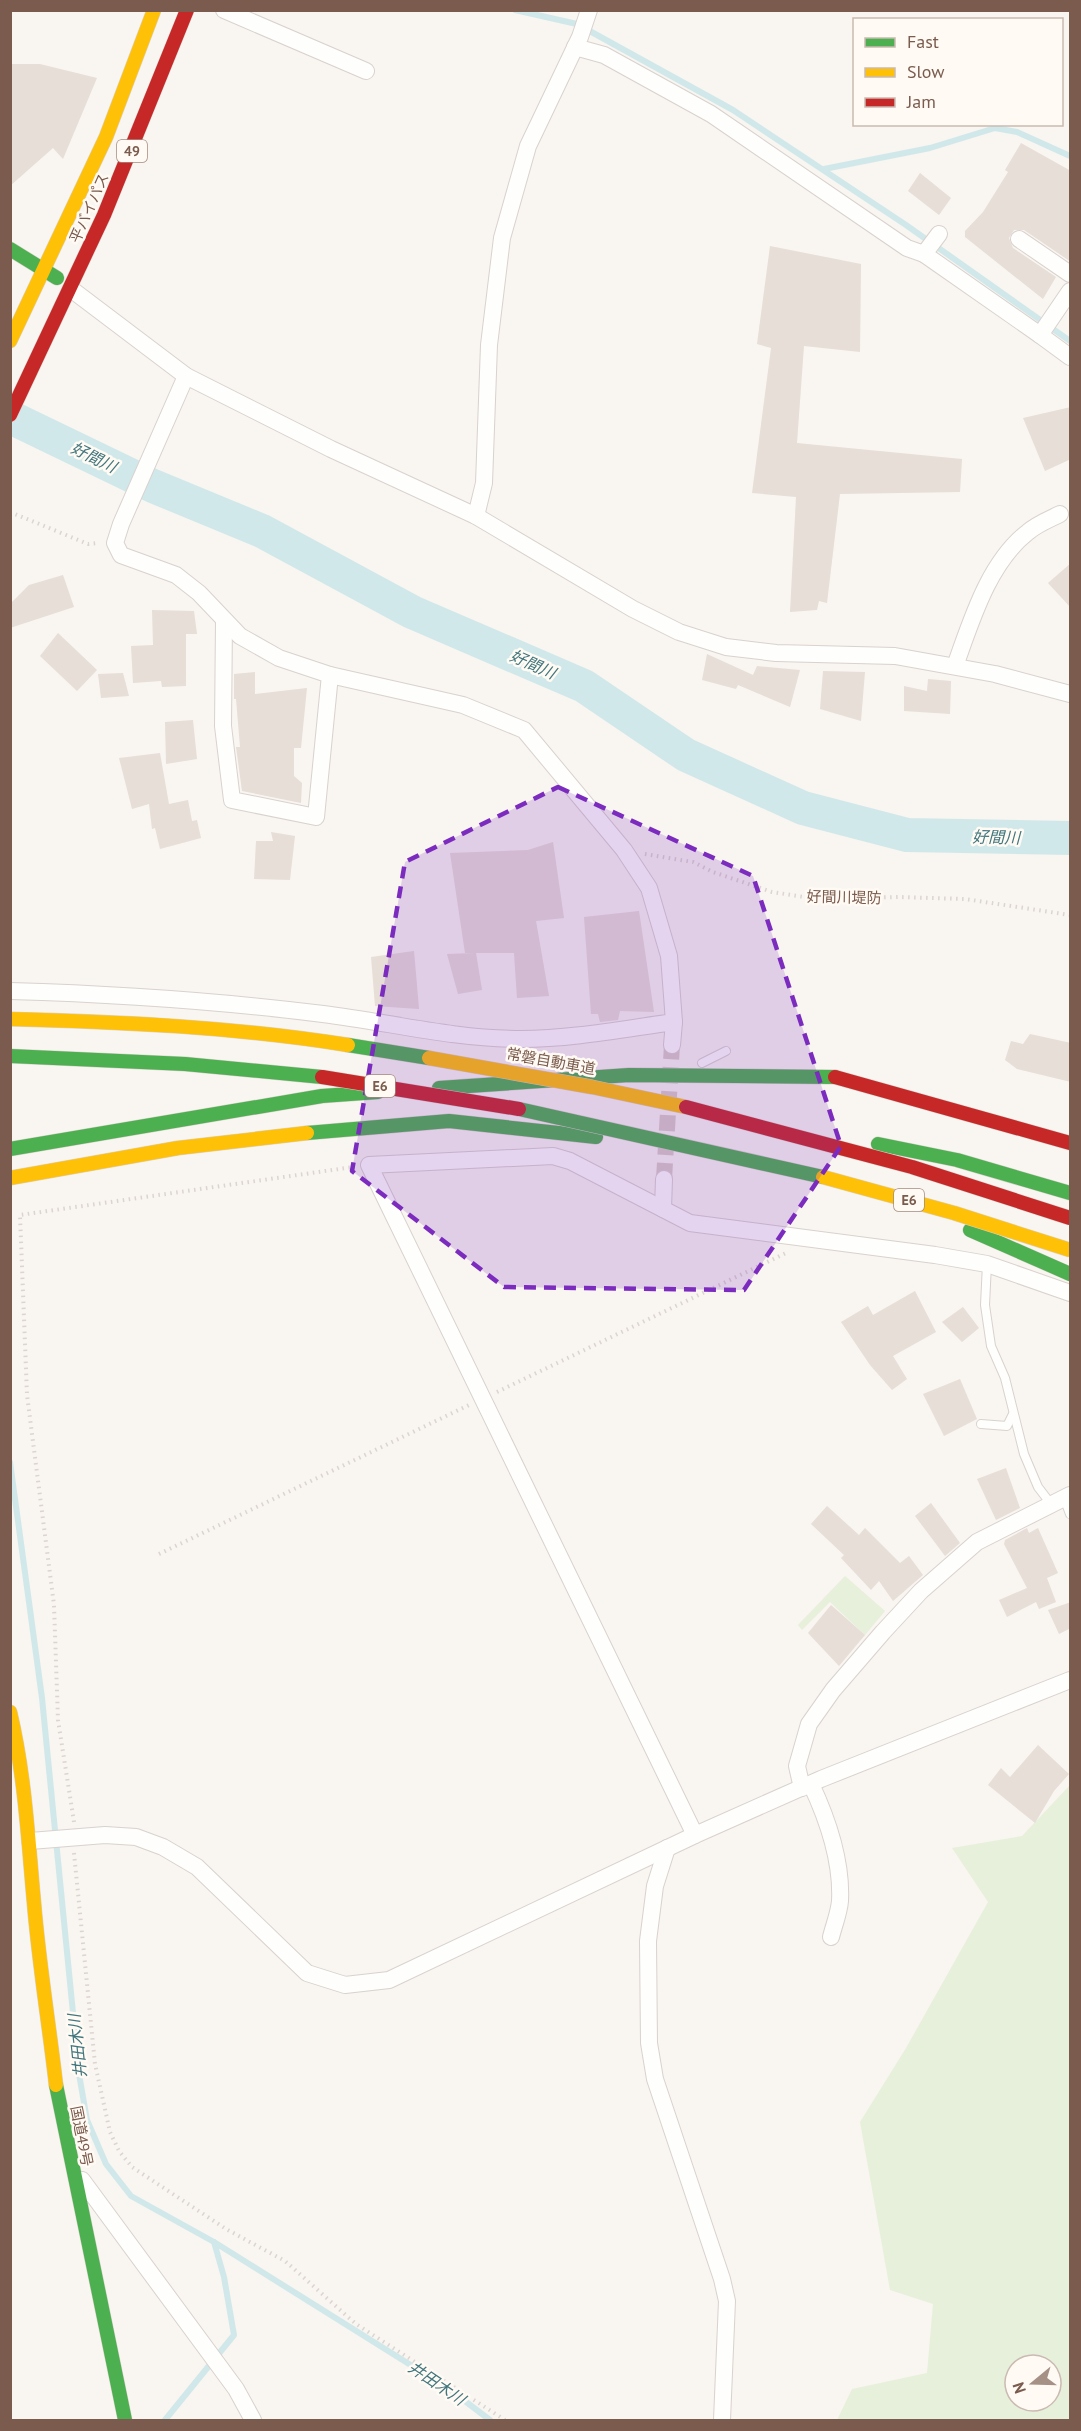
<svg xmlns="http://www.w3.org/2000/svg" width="1081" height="2431" font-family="'PT Sans','Noto Sans JP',sans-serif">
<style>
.green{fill:#e7f0db;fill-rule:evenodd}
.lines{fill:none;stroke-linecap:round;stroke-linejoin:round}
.stream{stroke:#d0e8ea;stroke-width:6}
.river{stroke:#d0e8ea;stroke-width:34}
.building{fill:#e6ded7}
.street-tunnel{stroke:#d9cec7;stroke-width:16;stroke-dasharray:16 8;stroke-linecap:butt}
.lane-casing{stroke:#d9d2ce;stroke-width:10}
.street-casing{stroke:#d9d2ce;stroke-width:18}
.fast-casing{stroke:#d9d1cb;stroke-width:15}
.slow-casing{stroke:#d9d1cb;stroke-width:15}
.jam-casing{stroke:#d9d1cb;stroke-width:15}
.path{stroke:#dcd4d0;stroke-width:4;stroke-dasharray:1.5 4.5;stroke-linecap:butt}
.lane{stroke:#fefefd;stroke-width:8}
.street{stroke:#fefefd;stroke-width:16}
.fast{stroke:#4caf50;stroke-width:14}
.slow{stroke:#ffc107;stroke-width:14}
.jam{stroke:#c62828;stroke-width:14}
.fast-bridge-casing{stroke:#dad1cc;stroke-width:15;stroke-linecap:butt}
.slow-bridge-casing{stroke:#dad1cc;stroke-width:15;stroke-linecap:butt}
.jam-bridge-casing{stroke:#dad1cc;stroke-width:15;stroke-linecap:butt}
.fast-bridge{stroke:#4caf50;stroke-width:14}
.slow-bridge{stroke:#ffc107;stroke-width:14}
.jam-bridge{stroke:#c62828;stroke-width:14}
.marked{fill:#7b2cbf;fill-opacity:0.2;stroke:#7b2cbf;stroke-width:4.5;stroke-dasharray:12 8;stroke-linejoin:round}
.labels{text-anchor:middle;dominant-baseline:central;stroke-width:5;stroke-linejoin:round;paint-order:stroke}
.shield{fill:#fffaf3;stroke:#a28b7f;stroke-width:1.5}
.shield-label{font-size:14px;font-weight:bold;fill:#7a5b4d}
.street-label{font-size:15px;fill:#7a5b4d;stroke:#fffaf3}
.water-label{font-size:16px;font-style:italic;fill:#40767e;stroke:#fffaf3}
</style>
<rect width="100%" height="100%" fill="#f9f5f0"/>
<g class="green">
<path d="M845 1576 885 1611 865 1635 830 1602 802 1630 798 1625Z"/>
<path d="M1070 1785V2420H837L852 2389 927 2373 933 2304 890 2290 860 2122 906 2048 988 1902 952 1848 1022 1836ZM1015 2365H1051V2401H1015Z"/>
</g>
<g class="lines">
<g class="stream">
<path d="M515 10 577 24 733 110 906 225 1070 341"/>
<path d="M824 169 930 148 995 128 1017 132 1070 156"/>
<path d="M10 1462 42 1698 79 2074 87 2120 106 2164 131 2196 214 2242 449 2389 490 2420"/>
<path d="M165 2420 234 2335 224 2277 214 2242"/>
</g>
<path class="river" d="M10 417 153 486 262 531 412 612 584 686 686 755 803 808 907 835 1070 838"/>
</g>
<g class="building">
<path d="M10 64H40L97 78 63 159 53 148 10 186Z"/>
<path d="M1021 143 1071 171V262L1024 230H1014L1009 238 1013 248 1056 277 1043 299 965 237V231L983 212 1008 172 1005 170Z"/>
<path d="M920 173 951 198 939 215 908 191Z"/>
<path d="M770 246 861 264 860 352 804 346 797 443 962 459 960 492 840 494 827 603 819 601 817 610 790 612 796 497 752 493 771 348 757 344Z"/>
<path d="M1071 407V459L1045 471 1023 418Z"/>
<path d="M1071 563V608L1048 583Z"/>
<path d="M63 575 74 607 10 628V604L29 585Z"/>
<path d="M152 610 194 611 197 634H186V686L162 687 161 681 133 683 131 646 153 645Z"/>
<path d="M58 633 97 670 77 691 40 656Z"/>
<path d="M707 654 753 675 757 666 800 670 790 707 738 685 736 689 702 680Z"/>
<path d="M823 671 865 672 861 721 820 709Z"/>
<path d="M255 672V694L307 688 301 748H294V776L302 783 301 803 242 791 236 747H240L236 699H234V674Z"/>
<path d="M123 673 129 696 101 698 98 674Z"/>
<path d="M928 679 951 681 950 714 904 711V686L927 691Z"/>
<path d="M193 720 197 759 166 764 165 722Z"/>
<path d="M160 753 169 804 188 800 192 821 197 820 201 838 160 849 155 828 152 829 149 804 132 809 119 758Z"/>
<path d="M271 832 295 836 290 880 254 879 256 841H273Z"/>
<path d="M553 842 564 918 536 921 549 996 517 998 514 953H465L450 853 528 850Z"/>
<path d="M639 911 654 1012 620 1011 618 1020 600 1022 598 1014H591L584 917Z"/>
<path d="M414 951 419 1009 375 1006 371 957Z"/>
<path d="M476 953 482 990 458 994 447 954Z"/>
<path d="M1030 1034 1071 1043V1082L1017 1069 1005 1060 1011 1041 1023 1044Z"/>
<path d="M915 1291 936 1332 893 1356 907 1379 892 1390 870 1365 841 1322 868 1306 873 1315Z"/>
<path d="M963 1307 979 1328 962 1342 942 1322Z"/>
<path d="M960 1379 977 1419 944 1436 923 1394Z"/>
<path d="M1006 1468 1020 1508 996 1520 977 1479Z"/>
<path d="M931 1503 960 1543 945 1556 915 1516Z"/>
<path d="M827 1506 859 1535 865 1528 900 1563 909 1556 923 1575 893 1601 879 1581 871 1590 841 1558 844 1555 811 1524Z"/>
<path d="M1027 1528 1029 1533 1038 1528 1058 1573 1047 1578 1056 1602 1039 1609 1036 1602 1007 1617 999 1600 1027 1588 1004 1544 1005 1540Z"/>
<path d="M1071 1602V1628L1059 1634 1048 1610Z"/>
<path d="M831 1605 865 1635 839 1666 808 1633Z"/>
<path d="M1038 1745 1069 1774 1054 1791 1035 1823 988 1785 1001 1768 1010 1777Z"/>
</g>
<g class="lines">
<path class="street-tunnel" d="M664 1179 672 1045"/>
<g class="lane-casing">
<g id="lane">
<path d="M702 1063 726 1051"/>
<path d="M987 1264 985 1305 991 1346 1005 1378 1024 1454 1038 1487 1051 1504"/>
<path d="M981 1424 1007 1426 1013 1414"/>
<path d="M1064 1498 1070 1514"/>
</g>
</g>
<g class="street-casing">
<g id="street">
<path d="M224 10 366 71"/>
<path d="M575 47 604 55 711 114 907 248 924 254 939 234"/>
<path d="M1019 239 1070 274"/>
<path d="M924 254 1040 335 1070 291"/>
<path d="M71 289 186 376 331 449 476 516 633 609 679 632 726 647 776 653 895 656 995 674 1070 694"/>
<path d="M1040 335 1070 357"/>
<path d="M476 516 484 483 489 345 502 238 528 146 580 37 589 10"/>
<path d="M224 621 223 726 232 800 316 817 330 675"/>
<path d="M955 666C971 622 988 563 1028 532 1037 524 1050 519 1060 514"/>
<path d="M10 991C114 994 219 1001 323 1014 388 1022 454 1039 521 1039 572 1039 623 1029 674 1022L669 956 649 888 624 850 524 730 463 705 330 675 279 658 240 636 199 593 176 575 121 555 115 543 121 524 186 376"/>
<path d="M672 1045 674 1022"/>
<path d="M663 1209 664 1179"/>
<path d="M811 1784C827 1818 842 1862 840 1901 839 1913 834 1925 831 1937"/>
<path d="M802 1788 797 1766 809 1724 833 1690 883 1632 921 1591 977 1542 1070 1495"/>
<path d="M695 1835 369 1165 553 1156 570 1161 690 1223 935 1255 987 1264 1070 1293"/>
<path d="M30 1841 105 1835 136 1837 163 1847 197 1867 307 1973 345 1985 389 1980 695 1835 821 1779 1070 1680"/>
<path d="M667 1848 655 1886 648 1941 649 2043 655 2079 722 2279 727 2301 722 2420"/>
<path d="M82 2180 236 2389 253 2420"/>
</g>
</g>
<g class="fast-casing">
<g id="fast">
<path d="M10 249 57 278"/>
<path d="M348 1045 429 1058"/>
<path d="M439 1088 629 1075 835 1077"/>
<path d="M307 1133 449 1121 596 1137"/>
<path d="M878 1144 957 1160 1070 1193"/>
<path d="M10 1149 322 1096 378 1092"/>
<path d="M970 1230 1070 1274"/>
<path d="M56 2085 125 2420"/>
</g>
</g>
<g class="slow-casing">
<g id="slow">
<path d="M10 341 106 137 154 10"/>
<path d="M10 1019C123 1022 236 1027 348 1045"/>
<path d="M10 1178 178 1148 307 1133"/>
<path d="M10 1712C25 1775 28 1839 34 1903 39 1964 49 2024 56 2085"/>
</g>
</g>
<g class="jam-casing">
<g id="jam">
<path d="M10 415 104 215 187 10"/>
<path d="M835 1077 1070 1143"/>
</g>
</g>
<g class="path">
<path d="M10 512 88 544 99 543"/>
<path d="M645 854 693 862 713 872 772 892 817 899 898 897 965 899 1070 915"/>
<path d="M497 1392 786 1253"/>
<path d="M159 1554 469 1405"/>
<path d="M74 1822 58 1720 54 1605 27 1395 20 1215 353 1167"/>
<path d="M74 1853 95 2064 110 2132 119 2151 132 2167 226 2229 285 2261 356 2324 505 2420"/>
</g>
<use href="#lane" class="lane"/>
<use href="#street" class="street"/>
<use href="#fast" class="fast"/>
<use href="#slow" class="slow"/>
<use href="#jam" class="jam"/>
<g class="fast-bridge-casing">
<g id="fast-bridge">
<path d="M10 1056 185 1064 322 1077"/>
<path d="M519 1109 823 1177"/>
</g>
</g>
<g class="slow-bridge-casing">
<g id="slow-bridge">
<path d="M429 1058 592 1087 686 1107"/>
<path d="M823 1177 954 1213 1070 1250"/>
</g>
</g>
<g class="jam-bridge-casing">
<g id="jam-bridge">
<path d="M322 1077 519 1109"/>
<path d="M686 1107 912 1167 1070 1218"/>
</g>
</g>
<use href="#fast-bridge" class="fast-bridge"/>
<use href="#slow-bridge" class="slow-bridge"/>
<use href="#jam-bridge" class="jam-bridge"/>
</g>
<path class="marked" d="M558 787 753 876 841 1146 744 1290 504 1287 352 1171 405 862Z"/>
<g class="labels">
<g class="shield">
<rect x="117" y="140" width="30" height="22" rx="4.5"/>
<rect x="365" y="1075" width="30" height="22" rx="4.5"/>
<rect x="894" y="1189" width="30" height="22" rx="4.5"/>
</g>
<g class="shield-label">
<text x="132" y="151">49</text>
<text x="380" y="1086">E6</text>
<text x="909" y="1200">E6</text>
</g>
<g class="street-label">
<text transform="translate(89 208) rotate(-66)">平バイパス</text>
<text transform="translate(844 897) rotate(1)">好間川堤防</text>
<text transform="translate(551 1061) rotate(10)">常磐自動車道</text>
<text transform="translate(82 2136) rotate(79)">国道49号</text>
</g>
<g class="water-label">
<text transform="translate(94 457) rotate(26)">好間川</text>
<text transform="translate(533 664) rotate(24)">好間川</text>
<text transform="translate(996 837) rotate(1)">好間川</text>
<text transform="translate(77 2046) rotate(-96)">井田木川</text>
<text transform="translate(437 2383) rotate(34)">井田木川</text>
</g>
</g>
<rect width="1081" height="2431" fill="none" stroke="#7a5b4d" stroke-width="24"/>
<rect x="853" y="18" width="210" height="108" fill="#fffaf3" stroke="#cabab1" stroke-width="1.5"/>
<rect x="865" y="38" width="30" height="9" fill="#4caf50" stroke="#cabab1" stroke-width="1.5"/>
<text x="907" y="48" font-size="18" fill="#7a5b4d">Fast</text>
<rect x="865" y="68" width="30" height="9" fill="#ffc107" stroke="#cabab1" stroke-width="1.5"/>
<text x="907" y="78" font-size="18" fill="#7a5b4d">Slow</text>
<rect x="865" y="98" width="30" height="9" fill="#c62828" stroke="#cabab1" stroke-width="1.5"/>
<text x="907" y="108" font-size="18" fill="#7a5b4d">Jam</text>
<g transform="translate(1033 2383) rotate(251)"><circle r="28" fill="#fffaf3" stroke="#cabab1" stroke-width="1.5"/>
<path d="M0-4.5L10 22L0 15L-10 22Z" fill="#a69186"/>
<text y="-9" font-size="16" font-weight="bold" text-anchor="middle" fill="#7a5b4d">N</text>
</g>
</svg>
